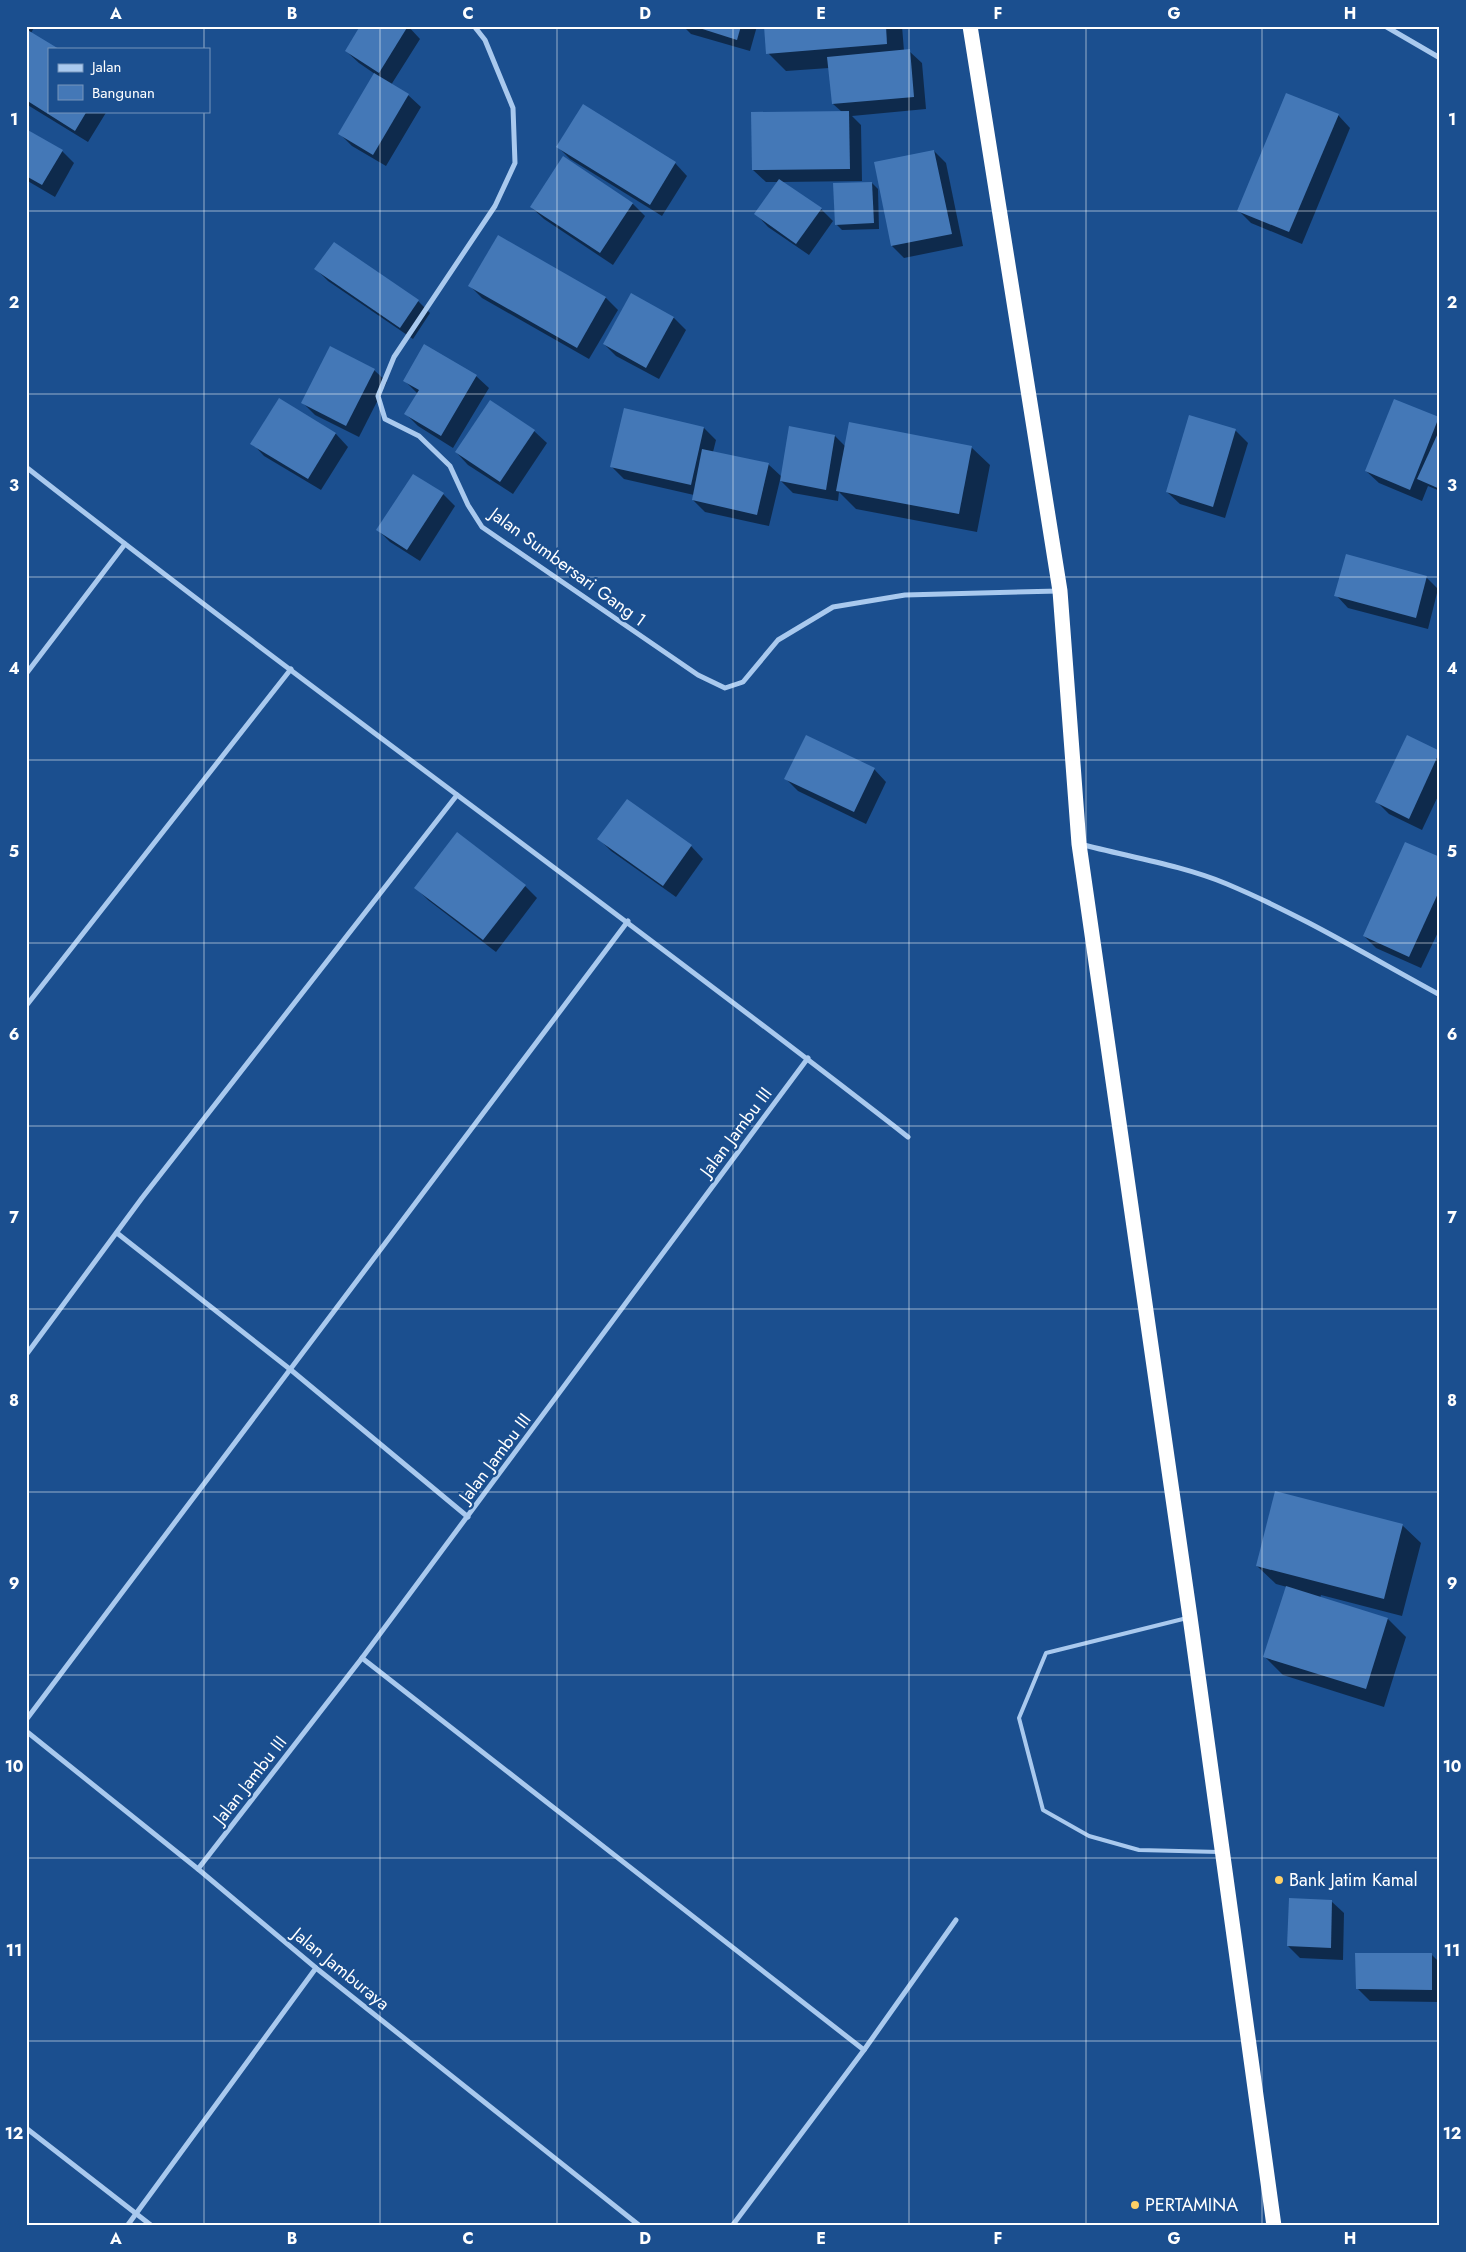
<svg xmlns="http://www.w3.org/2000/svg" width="1466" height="2252" font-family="Jost,sans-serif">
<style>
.shadow{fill:#0007}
.building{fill:#4478b7}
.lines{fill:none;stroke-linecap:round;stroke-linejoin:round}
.lane{stroke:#a9c9ee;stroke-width:4}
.street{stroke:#a9c9ee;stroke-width:5}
.highway{stroke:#fff;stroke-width:15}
.grid{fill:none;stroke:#fff;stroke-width:1;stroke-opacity:0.55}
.poi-dot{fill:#ffd166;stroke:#1b4f8f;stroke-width:2}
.labels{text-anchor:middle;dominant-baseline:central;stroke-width:4.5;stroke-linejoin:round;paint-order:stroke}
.street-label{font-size:18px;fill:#fff;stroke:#1b4f8f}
.poi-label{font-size:18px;fill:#fff;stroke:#1b4f8f;text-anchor:start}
.neatline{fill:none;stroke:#fff;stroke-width:2}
.grid-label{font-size:16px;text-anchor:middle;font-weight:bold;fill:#fff}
</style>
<rect width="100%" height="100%" fill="#1b4f8f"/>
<g class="shadow">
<path d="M26 26H35L31 33 49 49V111H107L88 142 26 104Z"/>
<path d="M362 26H408L420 39 391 85 408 95 421 107 386 166 352 146 340 134 375 74 359 63 346 51Z"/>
<path d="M683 26H757L750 51 691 34Z"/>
<path d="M766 26H902L904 51H909L922 63 926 109 852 116 861 125 862 181 782 182 821 209 833 221 809 255 768 227 756 214 779 182H766L753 170 842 112 833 104 829 68 786 71 768 53Z"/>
<path d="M1338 115 1350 128 1302 244 1251 223 1238 210Z"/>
<path d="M26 130 62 151 74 163 55 197 26 180Z"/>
<path d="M558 147 675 163 687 176 662 216 570 159Z"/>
<path d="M934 151 946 163 963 246 904 258 892 246Z"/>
<path d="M872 183 878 189 879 229 842 230 836 224Z"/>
<path d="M633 204 645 216 613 265 544 219 531 207Z"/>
<path d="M498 237 606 298 618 310 589 359 482 298 470 286Z"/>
<path d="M316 269 418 301 430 313 413 339 328 281Z"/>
<path d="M631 295 674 318 686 330 659 379 616 356 604 344Z"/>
<path d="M425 346 476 376 489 388 453 448 418 426 406 414 418 394 405 381Z"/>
<path d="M374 370 387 382 359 437 315 415 303 403Z"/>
<path d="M279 399 336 434 348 447 321 490 264 456 252 443Z"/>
<path d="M1190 417 1236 431 1248 443 1225 518 1180 504 1167 492Z"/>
<path d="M1438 418 1440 491 1428 486 1422 501 1379 483 1366 471Z"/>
<path d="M704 428 716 440 713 452 768 464 782 477 835 436 846 447H971L990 465 977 532 856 509 839 492 838 501 793 493 780 480 769 526 705 512 693 500 694 495 624 479 611 466Z"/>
<path d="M534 431 547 443 513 494 468 465 456 452Z"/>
<path d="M443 494 455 506 420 561 390 542 378 530Z"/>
<path d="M1426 577 1438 589 1428 629 1348 608 1336 595Z"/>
<path d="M1408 737 1440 752V792L1422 830 1389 814 1377 802Z"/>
<path d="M874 769 886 782 866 824 798 791 786 779Z"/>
<path d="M599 839 691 846 703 859 676 897 611 851Z"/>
<path d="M1440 859V928L1421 968 1376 948 1364 936Z"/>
<path d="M525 886 537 898 496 952 428 900 416 888Z"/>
<path d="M1402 1525 1421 1543 1402 1616 1321 1595 1320 1598 1388 1619 1406 1637 1384 1707 1283 1675 1265 1657 1287 1587 1276 1584 1257 1566Z"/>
<path d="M1331 1901 1344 1913 1343 1960 1300 1958 1288 1946Z"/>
<path d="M1431 1954 1440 1963V2002L1370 2001 1357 1988Z"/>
</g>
<g class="building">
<path d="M360 26H408L379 73 345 51Z"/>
<path d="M693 26H741L737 40Z"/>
<path d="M764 26H886L887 44 766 54Z"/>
<path d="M26 29 59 49H49V111H87L75 131 26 100Z"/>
<path d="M910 49 914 97 832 104 827 57Z"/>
<path d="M374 73 409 94 373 155 338 134Z"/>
<path d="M1286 93 1339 114 1289 232 1237 211Z"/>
<path d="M583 104 676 162 650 205 556 147Z"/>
<path d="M849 111 850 169 752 170 751 112Z"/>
<path d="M26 129 63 150 42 185 26 176Z"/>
<path d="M934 150 952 234 891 246 874 162Z"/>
<path d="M563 156 633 203 600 253 530 207Z"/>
<path d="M779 179 822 208 796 244 754 214Z"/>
<path d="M872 182 874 223 835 225 833 183Z"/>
<path d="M498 235 606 297 577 348 468 286Z"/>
<path d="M334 242 419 300 400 328 314 269Z"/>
<path d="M631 293 674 317 646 368 603 344Z"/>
<path d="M424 344 477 375 441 436 404 414 419 390 403 381Z"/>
<path d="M330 346 375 369 346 426 301 403Z"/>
<path d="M279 398 336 433 308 479 250 444Z"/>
<path d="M1394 399 1439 417 1410 490 1365 471Z"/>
<path d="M490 400 535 430 500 482 455 452Z"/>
<path d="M624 408 704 427 691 485 610 467Z"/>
<path d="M1189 415 1236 429 1213 507 1166 492Z"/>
<path d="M849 422 972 446 959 514 836 491Z"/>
<path d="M789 426 835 435 826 490 780 481Z"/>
<path d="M1438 433 1440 434V489L1417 479Z"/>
<path d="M702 449 769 463 757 515 692 500Z"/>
<path d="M413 474 444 493 407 550 376 530Z"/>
<path d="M1346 554 1427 576 1416 618 1334 596Z"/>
<path d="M806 735 875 768 854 812 784 779Z"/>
<path d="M1407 735 1440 751 1409 819 1375 802Z"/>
<path d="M627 799 692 845 663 886 597 839Z"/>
<path d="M457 832 526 885 483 940 414 888Z"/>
<path d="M1405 842 1440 857V889L1409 957 1363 936Z"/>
<path d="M1275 1491 1403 1524 1384 1599 1256 1566Z"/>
<path d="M1286 1586 1388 1618 1366 1689 1263 1657Z"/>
<path d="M1289 1898 1332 1900 1331 1948 1287 1946Z"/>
<path d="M1355 1953H1432V1990L1356 1989Z"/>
</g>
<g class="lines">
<path class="lane" d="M1187 1618 1046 1653 1019 1718 1043 1810 1089 1836 1139 1850 1219 1852"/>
<g class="street">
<path d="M474 26 485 40 513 108 515 163 495 206 394 357 378 396 385 419 419 436 450 466 468 505 482 527 698 675 725 688 743 682 778 640 833 607 905 595 1059 591"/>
<path d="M1385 26 1440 58"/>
<path d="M26 467C317 695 617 910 908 1137"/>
<path d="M26 674 125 544"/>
<path d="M1080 844C1129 857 1181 865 1227 884 1301 915 1370 957 1440 995"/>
<path d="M26 1006 291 669"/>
<path d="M117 1233 291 1370 468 1517"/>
<path d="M26 1355 142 1198 457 795"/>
<path d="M362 1658 864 2050"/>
<path d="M26 1720 628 921"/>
<path d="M26 1731 198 1869 316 1968 640 2226"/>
<path d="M198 1869 362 1658 808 1058"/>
<path d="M26 2128 152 2226"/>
<path d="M127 2226 316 1968"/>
<path d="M732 2226 864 2050 956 1920"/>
</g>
<path class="highway" d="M970 26 1060 591 1079 844 1190 1617 1274 2226"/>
</g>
<path class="grid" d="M204 26V49M380 26V2226M557 26V2226M733 26V2226M909 26V2226M1086 26V2226M1262 26V2226M204 111V2226M26 211H1440M26 394H1440M26 577H1440M26 760H1440M26 943H1440M26 1126H1440M26 1309H1440M26 1492H1440M26 1675H1440M26 1858H1440M26 2041H1440"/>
<g class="poi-dot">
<circle cx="1279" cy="1880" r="5"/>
<circle cx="1135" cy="2205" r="5"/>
</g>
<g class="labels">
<g class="street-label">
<text transform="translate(568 567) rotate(36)">Jalan Sumbersari Gang 1</text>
<text transform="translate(736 1132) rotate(-53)">Jalan Jambu III</text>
<text transform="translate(495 1458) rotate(-53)">Jalan Jambu III</text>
<text transform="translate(250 1780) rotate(-52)">Jalan Jambu III</text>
<text transform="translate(341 1969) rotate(39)">Jalan Jamburaya</text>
</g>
<g class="poi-label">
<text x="1289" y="1880">Bank Jatim Kamal</text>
<text x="1145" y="2205">PERTAMINA</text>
</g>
</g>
<rect width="1466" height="2252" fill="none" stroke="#1b4f8f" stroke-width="55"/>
<rect x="48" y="48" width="162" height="65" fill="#1b4f8f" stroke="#7695bc"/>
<rect x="58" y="64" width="25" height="8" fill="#a9c9ee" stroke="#7695bc"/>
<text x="92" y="72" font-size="15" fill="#ffffff">Jalan</text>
<rect x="58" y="85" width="25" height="15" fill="#4478b7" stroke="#7695bc"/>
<text x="92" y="98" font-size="15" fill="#ffffff">Bangunan</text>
<rect x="28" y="28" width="1410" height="2196" class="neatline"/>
<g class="grid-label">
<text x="116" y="19">A</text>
<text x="292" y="19">B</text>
<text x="468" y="19">C</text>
<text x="645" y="19">D</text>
<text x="821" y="19">E</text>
<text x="998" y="19">F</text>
<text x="1174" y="19">G</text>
<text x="1350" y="19">H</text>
<text x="14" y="125">1</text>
<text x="1452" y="125">1</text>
<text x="14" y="308">2</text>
<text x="1452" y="308">2</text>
<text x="14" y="491">3</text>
<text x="1452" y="491">3</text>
<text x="14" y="674">4</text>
<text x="1452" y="674">4</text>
<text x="14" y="857">5</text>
<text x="1452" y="857">5</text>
<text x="14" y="1040">6</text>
<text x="1452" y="1040">6</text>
<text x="14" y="1223">7</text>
<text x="1452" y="1223">7</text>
<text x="14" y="1406">8</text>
<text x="1452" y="1406">8</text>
<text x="14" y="1589">9</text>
<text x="1452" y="1589">9</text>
<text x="14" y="1772">10</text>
<text x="1452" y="1772">10</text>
<text x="14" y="1956">11</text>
<text x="1452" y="1956">11</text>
<text x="14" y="2139">12</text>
<text x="1452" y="2139">12</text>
<text x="116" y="2244">A</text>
<text x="292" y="2244">B</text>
<text x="468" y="2244">C</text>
<text x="645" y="2244">D</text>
<text x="821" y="2244">E</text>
<text x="998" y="2244">F</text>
<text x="1174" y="2244">G</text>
<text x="1350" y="2244">H</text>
</g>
</svg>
